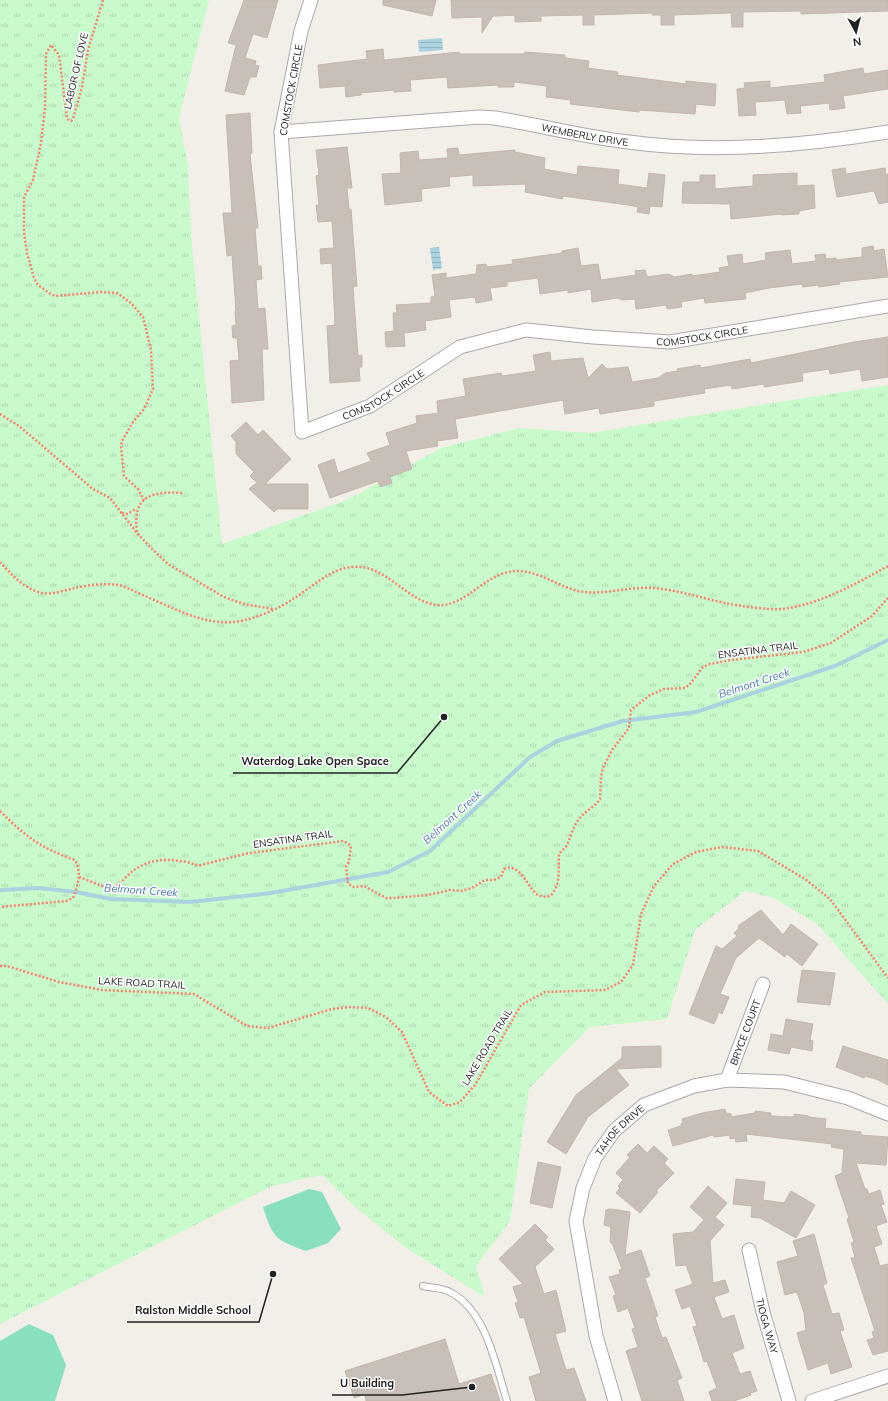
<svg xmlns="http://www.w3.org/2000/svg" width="888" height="1401" font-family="Mulish,sans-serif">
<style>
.park{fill:url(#park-tufts)}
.pitch{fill:#88e0be}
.water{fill:url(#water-rules)}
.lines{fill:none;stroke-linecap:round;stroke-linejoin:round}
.stream{stroke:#aad3df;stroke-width:4}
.building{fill:#c7bfb8;stroke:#c4b6ab}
.lane-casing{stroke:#a9a9a9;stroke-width:8}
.street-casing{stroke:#a9a9a9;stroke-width:15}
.path{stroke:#fa8072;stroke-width:2.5;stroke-dasharray:2 2;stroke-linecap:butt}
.lane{stroke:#fff;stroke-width:6}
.street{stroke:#fff;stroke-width:13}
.labels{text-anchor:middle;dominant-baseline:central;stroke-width:3;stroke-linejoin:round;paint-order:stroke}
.street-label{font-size:10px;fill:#222;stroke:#fff}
.water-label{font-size:11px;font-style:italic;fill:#4a7aab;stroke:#fff}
.leader{fill:none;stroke:#222;stroke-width:1.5}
.callout-dot{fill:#222;stroke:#fff;stroke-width:1.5}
.callout-label{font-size:11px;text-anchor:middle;font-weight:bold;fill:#222;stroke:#fff;stroke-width:3;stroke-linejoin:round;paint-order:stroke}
</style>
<defs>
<pattern id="park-tufts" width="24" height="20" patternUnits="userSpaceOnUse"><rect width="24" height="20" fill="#c8facc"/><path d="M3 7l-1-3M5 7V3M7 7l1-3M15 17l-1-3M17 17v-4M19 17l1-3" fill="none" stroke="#acd6af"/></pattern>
<pattern id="water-rules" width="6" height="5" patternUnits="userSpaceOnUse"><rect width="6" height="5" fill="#aad3df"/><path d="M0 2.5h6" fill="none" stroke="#92b5bf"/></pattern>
</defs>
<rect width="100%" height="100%" fill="#f2efe9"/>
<path class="park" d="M0 0H209L179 118 188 166 192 247 222 544 347 500 441 448 519 428 591 433 754 406 888 385V1004L817 924 774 898 745 891 695 930 667 1019 590 1027 529 1089 510 1221 476 1266 485 1297 409 1250 355 1207 322 1175 272 1186 0 1324Z"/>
<g class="pitch">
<path d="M309 1189 322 1192 341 1229 328 1243 306 1251C276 1240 273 1239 263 1207Z"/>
<path d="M29 1324 53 1335 66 1365 55 1401H0V1341Z"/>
</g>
<g class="water">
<path d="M442 38 443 50 419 52 418 40Z"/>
<path d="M439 247 442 268 433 270 430 248Z"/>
</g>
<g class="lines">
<path class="stream" d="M0 890 38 888 76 892 111 899 190 902 271 893 388 872 430 851 530 757 557 741 623 721 696 712 835 666 888 640"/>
</g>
<g class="building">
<path d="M244 0H278L267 38 253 34 245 58 256 61 255 65 259 66 256 77H250L244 95 225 91 236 45 228 43Z"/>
<path d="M383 0H436L432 16 383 5Z"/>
<path d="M451 0H888V11L801 14V11L743 12V27H732L731 13 674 15V25H661V15H652V13L594 15V25H583V15L541 16V21L515 22V15L499 16H493L482 33V17L452 18Z"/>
<path d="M383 49 384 60 459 52 460 54H524L525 52 565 55V58L589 61 588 68 618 72 617 75 686 84V81L716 84 715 106 696 104 695 114 639 110V112L570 104 571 100 546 97 547 86 514 82V87H498V85L448 88 447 77 410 80 411 91 394 92V90L361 93V95L346 97 345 86 320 88 318 65 367 59 366 51Z"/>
<path d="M863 68 864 74 888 70V89L843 96 845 108 830 110 829 103 800 106 801 113 787 114 785 100 755 102 756 115 739 116 737 89 745 88 744 83 770 81V88L825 82 824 75Z"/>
<path d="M250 113 252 153 250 154 258 228H255L258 266H261L262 279 256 280 258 309 265 308 268 349H262L264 400 232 403 230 361 239 360 237 338H233L232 326 236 325 235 311H236L232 255 227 256 223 213H232L226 115Z"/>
<path d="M347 147 352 188H347L349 210 351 209 357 286 353 287 358 356 362 355V367H359L360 381 330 383 327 326 335 325 332 263 321 264 320 249 334 248 332 221 318 222 316 205H319L316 176 319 175 316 150Z"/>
<path d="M458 148 459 155 515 150V152L545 158 544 169 577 175 578 166 619 170 618 184 647 188 649 173 665 175 662 207 650 206 649 214 637 212 638 207 628 205 563 196 562 199 525 192 526 184 473 186V175L449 177 450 186 421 189 422 201 385 205 382 174 401 173 400 153 418 151 419 160 448 158 447 149Z"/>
<path d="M845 168 846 174 885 168 886 175 888 174V202L879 204 874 191 837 197 832 170Z"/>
<path d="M797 173V186L814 185 815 208 799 211V214L782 215V214L731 219 730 204 682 203 683 182H700V175H715V189L753 186V175Z"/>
<path d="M873 246 874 251 884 249 888 277 839 282 840 284 819 287 818 285 803 287 802 284 769 288 745 293 746 299 705 303 704 298 681 302 682 307 667 309 666 305 636 309 635 299 623 300 617 298 592 302 591 289 568 293V290L540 294 538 278 507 282V286L490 288 492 300 476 303 475 297 449 300 451 317 425 321 426 330 404 333 405 346 386 347 385 332 394 331 393 313H397L396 305 431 303V297L435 296 432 275 446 273V278L476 274 477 265 486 264 487 267 513 264 512 260 562 253V251L578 248 581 266 598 264 601 280 636 275 635 271 645 270 647 277 668 274 675 277 692 274V276L720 272 719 268 729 266 727 256 742 254 743 264 766 260 765 253 790 250 792 264 816 261 815 255 825 254 826 259 836 258V260L862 257V248Z"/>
<path d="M888 337V377L862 381 860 369 830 374 829 369 802 373 803 381 764 387V384L732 389 731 385 704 389 705 393 654 401V406L600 414 599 408 565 414 563 400 455 419 458 438 437 441 438 446 406 451 412 469 390 477 392 483 380 487 378 481 330 498 318 465 334 459 338 473 371 461 367 453 390 445 386 433 417 423 416 416 438 413 437 401 466 396 463 379 501 373 502 376 536 371 533 355 550 352 551 361 583 358 588 378 602 364 607 369 628 367 632 382 658 378 665 373 678 371 677 369 700 365 701 368 750 359 751 363 854 342Z"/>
<path d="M246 422 258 435 263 430 291 459 265 484H308V509H277L274 512 249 489 255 484H258L250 476 254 472 236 454V442L231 436Z"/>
<path d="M761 910 783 935 791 924 818 944 802 966 787 954 785 957 759 938 736 958 720 994 729 997 722 1014 719 1012 714 1024 689 1014 716 946 722 949 737 936 734 933 739 928 738 926Z"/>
<path d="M802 970 835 973 830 1005 797 1002Z"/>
<path d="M786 1019 813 1024 810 1040 813 1041 812 1051 791 1047 789 1054 768 1050 771 1034 783 1036Z"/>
<path d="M661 1046V1067L616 1069 629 1085 588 1117 566 1154 547 1142 576 1095 622 1058V1047Z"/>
<path d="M843 1046 888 1060V1085L876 1079 865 1076 864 1078 836 1067Z"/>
<path d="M725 1109 726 1113 731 1114V1117L755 1113V1111L771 1113V1116L794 1117V1114L809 1116V1117L826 1119 825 1128 861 1132V1135L888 1137 886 1165 856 1163 865 1189H867L869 1194 880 1190 884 1204 881 1205 887 1222 876 1226 882 1244 874 1247 880 1266 888 1264V1351L873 1355 867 1340 874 1338 872 1332 875 1331 851 1258 855 1257 851 1243 854 1242 847 1219 849 1218 835 1176 842 1173 844 1149 831 1147 832 1144 746 1134 747 1141 736 1142 735 1138 730 1139V1135L714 1137 713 1135 673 1146 668 1130 681 1126V1124L683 1123 682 1119 702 1113Z"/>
<path d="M638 1144 647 1153 654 1146 668 1159 664 1163 674 1173 656 1191 658 1192 640 1213 616 1193 620 1188 618 1186 623 1180 616 1173 630 1157 627 1155Z"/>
<path d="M538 1162 561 1167 552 1208 530 1203Z"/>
<path d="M736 1179 765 1182 763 1200 784 1203 791 1191 815 1205 796 1238 760 1218 751 1217 752 1206 733 1204Z"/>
<path d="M708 1186 727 1203 715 1217 724 1225 710 1241 713 1283 725 1280 729 1292 714 1297 722 1319 734 1315 744 1348 732 1353 740 1374 750 1371 757 1391 750 1393 751 1395 734 1401H712L709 1392 717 1388 707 1361 704 1362 701 1352 693 1327 697 1326 690 1306 682 1309 675 1290 693 1284 686 1265 676 1266 673 1234 693 1232 704 1220 690 1207Z"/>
<path d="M611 1209 630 1212 625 1255 641 1250 650 1276 645 1278 658 1316 655 1317 662 1338 666 1337 682 1378 677 1380 684 1401H642L626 1351 638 1347 632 1329 635 1328 628 1308 618 1312 613 1296 616 1295 609 1277 620 1274 619 1270 622 1269 612 1243 610 1242 611 1227 604 1225 606 1210Z"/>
<path d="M535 1224 548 1237 545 1240 554 1249 535 1267 544 1294 556 1290 566 1331 555 1334 566 1370 574 1368 586 1401H536L529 1377 541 1373 524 1317 520 1318 515 1303 518 1302 513 1287 523 1284 499 1259Z"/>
<path d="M814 1234 827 1283 823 1285 832 1314 839 1313 844 1330 840 1331 852 1367 831 1374 828 1363 808 1370 797 1333 806 1330 804 1313 797 1292 785 1295 777 1262 798 1256 793 1241Z"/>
<path d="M445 1339 459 1384 491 1374 500 1401H366L365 1394 354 1398 345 1371Z"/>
</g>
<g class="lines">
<g class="lane-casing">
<path id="lane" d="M423 1286C432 1288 443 1288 450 1292 486 1310 496 1366 507 1401"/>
</g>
<g class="street-casing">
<g id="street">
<path id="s1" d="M311 0 301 31 281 132 302 432 370 406 460 347 526 330 593 337 670 342 888 306"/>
<path id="s2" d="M281 132 479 117 495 118C540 125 584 137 629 142 714 154 803 146 888 132"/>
<path id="s3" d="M727 1080 763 984"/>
<path id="s4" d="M749 1250 763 1312 789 1401"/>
<path id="s5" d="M615 1401 596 1336 576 1221 583 1188 595 1158 614 1131 644 1105 694 1086 727 1080 784 1082 848 1098 888 1114"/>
<path d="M812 1401 888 1376"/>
</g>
</g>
<g class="path">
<path d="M103 0 88 50 82 87 73 119 71 121 67 119 59 55 51 45 46 54 45 108 41 143 33 180 24 197V232L27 253 34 278 38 285 49 293 55 296 101 292 117 293 131 303 143 317 151 350 153 389 144 409 133 422 122 441 121 446 124 476 138 489 144 500"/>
<path d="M0 414 19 426 93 489 110 498 137 533 152 549 168 564 224 597 244 604 273 609"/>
<path d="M122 513 127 514 136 509"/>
<path d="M137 532C132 495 152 491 184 493"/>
<path d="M0 562C12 575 24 589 42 593 53 595 65 590 75 588 88 585 105 583 118 585 127 587 136 592 145 596 176 609 210 629 245 620 261 616 280 608 293 599 311 588 330 569 351 567 386 563 405 601 437 605 466 608 486 570 519 571 540 572 558 586 578 591 603 596 629 586 654 588 678 590 701 598 725 603 738 606 769 610 782 609 818 605 856 584 888 566"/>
<path d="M0 811C26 837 41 848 75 860 82 873 78 885 73 898L66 901 0 907"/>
<path d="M79 877 110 889C122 885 127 873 139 867 155 858 169 859 187 862 193 863 195 866 201 865L249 853 344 841 351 846 349 862 346 866 348 884 354 887 364 886 386 898H394L428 895 450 890 461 891 472 888 485 880H494L501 877 504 869C521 862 527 888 538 895 542 897 549 898 552 894 561 884 558 866 559 855 560 851 565 849 567 845 571 836 573 826 580 818 586 810 595 807 600 799L601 777 603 768 612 750 629 728 631 710 650 695 664 689 685 688 690 684 703 667 710 664 731 660 803 652 831 643 872 616 888 598"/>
<path d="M0 966H7L59 982 102 990 194 994 247 1026 268 1028 332 1009 350 1007 368 1008 386 1017 402 1032 429 1092 448 1106 460 1102 475 1085 521 1005 545 992 605 990 621 982 633 965 641 914 654 886 673 864 696 852 722 847 758 851 805 879 830 899 888 978"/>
</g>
<use href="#lane" class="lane"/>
<use href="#street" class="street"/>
</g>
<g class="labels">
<g class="street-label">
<text transform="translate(76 71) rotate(-77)">LABOR OF LOVE</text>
<text transform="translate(291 90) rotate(-80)">COMSTOCK CIRCLE</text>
<text stroke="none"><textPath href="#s2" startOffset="306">WEMBERLY DRIVE</textPath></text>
<text stroke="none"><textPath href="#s1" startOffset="862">COMSTOCK CIRCLE</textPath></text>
<text stroke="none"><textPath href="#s1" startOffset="526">COMSTOCK CIRCLE</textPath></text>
<text transform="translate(758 650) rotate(-7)">ENSATINA TRAIL</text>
<text transform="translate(293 839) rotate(-8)">ENSATINA TRAIL</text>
<text transform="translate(142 983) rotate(3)">LAKE ROAD TRAIL</text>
<text stroke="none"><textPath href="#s3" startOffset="51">BRYCE COURT</textPath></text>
<text transform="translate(487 1047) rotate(-59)">LAKE ROAD TRAIL</text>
<text stroke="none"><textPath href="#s5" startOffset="288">TAHOE DRIVE</textPath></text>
<text stroke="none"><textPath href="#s4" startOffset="78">TIOGA WAY</textPath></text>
</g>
<g class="water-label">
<text transform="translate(754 683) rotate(-18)">Belmont Creek</text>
<text transform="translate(452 817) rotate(-42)">Belmont Creek</text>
<text transform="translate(141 890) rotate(4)">Belmont Creek</text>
</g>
</g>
<path class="leader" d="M444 717L397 773H233M273 1274L259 1322H127M472 1387L402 1395H332"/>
<g class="callout-dot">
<circle cx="444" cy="717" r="4"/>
<circle cx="273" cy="1274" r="4"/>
<circle cx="472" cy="1387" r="4"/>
</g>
<g class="callout-label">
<text x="315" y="765">Waterdog Lake Open Space</text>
<text x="193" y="1314">Ralston Middle School</text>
<text x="367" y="1387">U Building</text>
</g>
<g transform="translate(856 32) rotate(173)" stroke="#ffffff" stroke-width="3" paint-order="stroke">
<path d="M0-3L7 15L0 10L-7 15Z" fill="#222222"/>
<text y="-6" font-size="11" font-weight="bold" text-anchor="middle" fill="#222222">N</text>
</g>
</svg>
